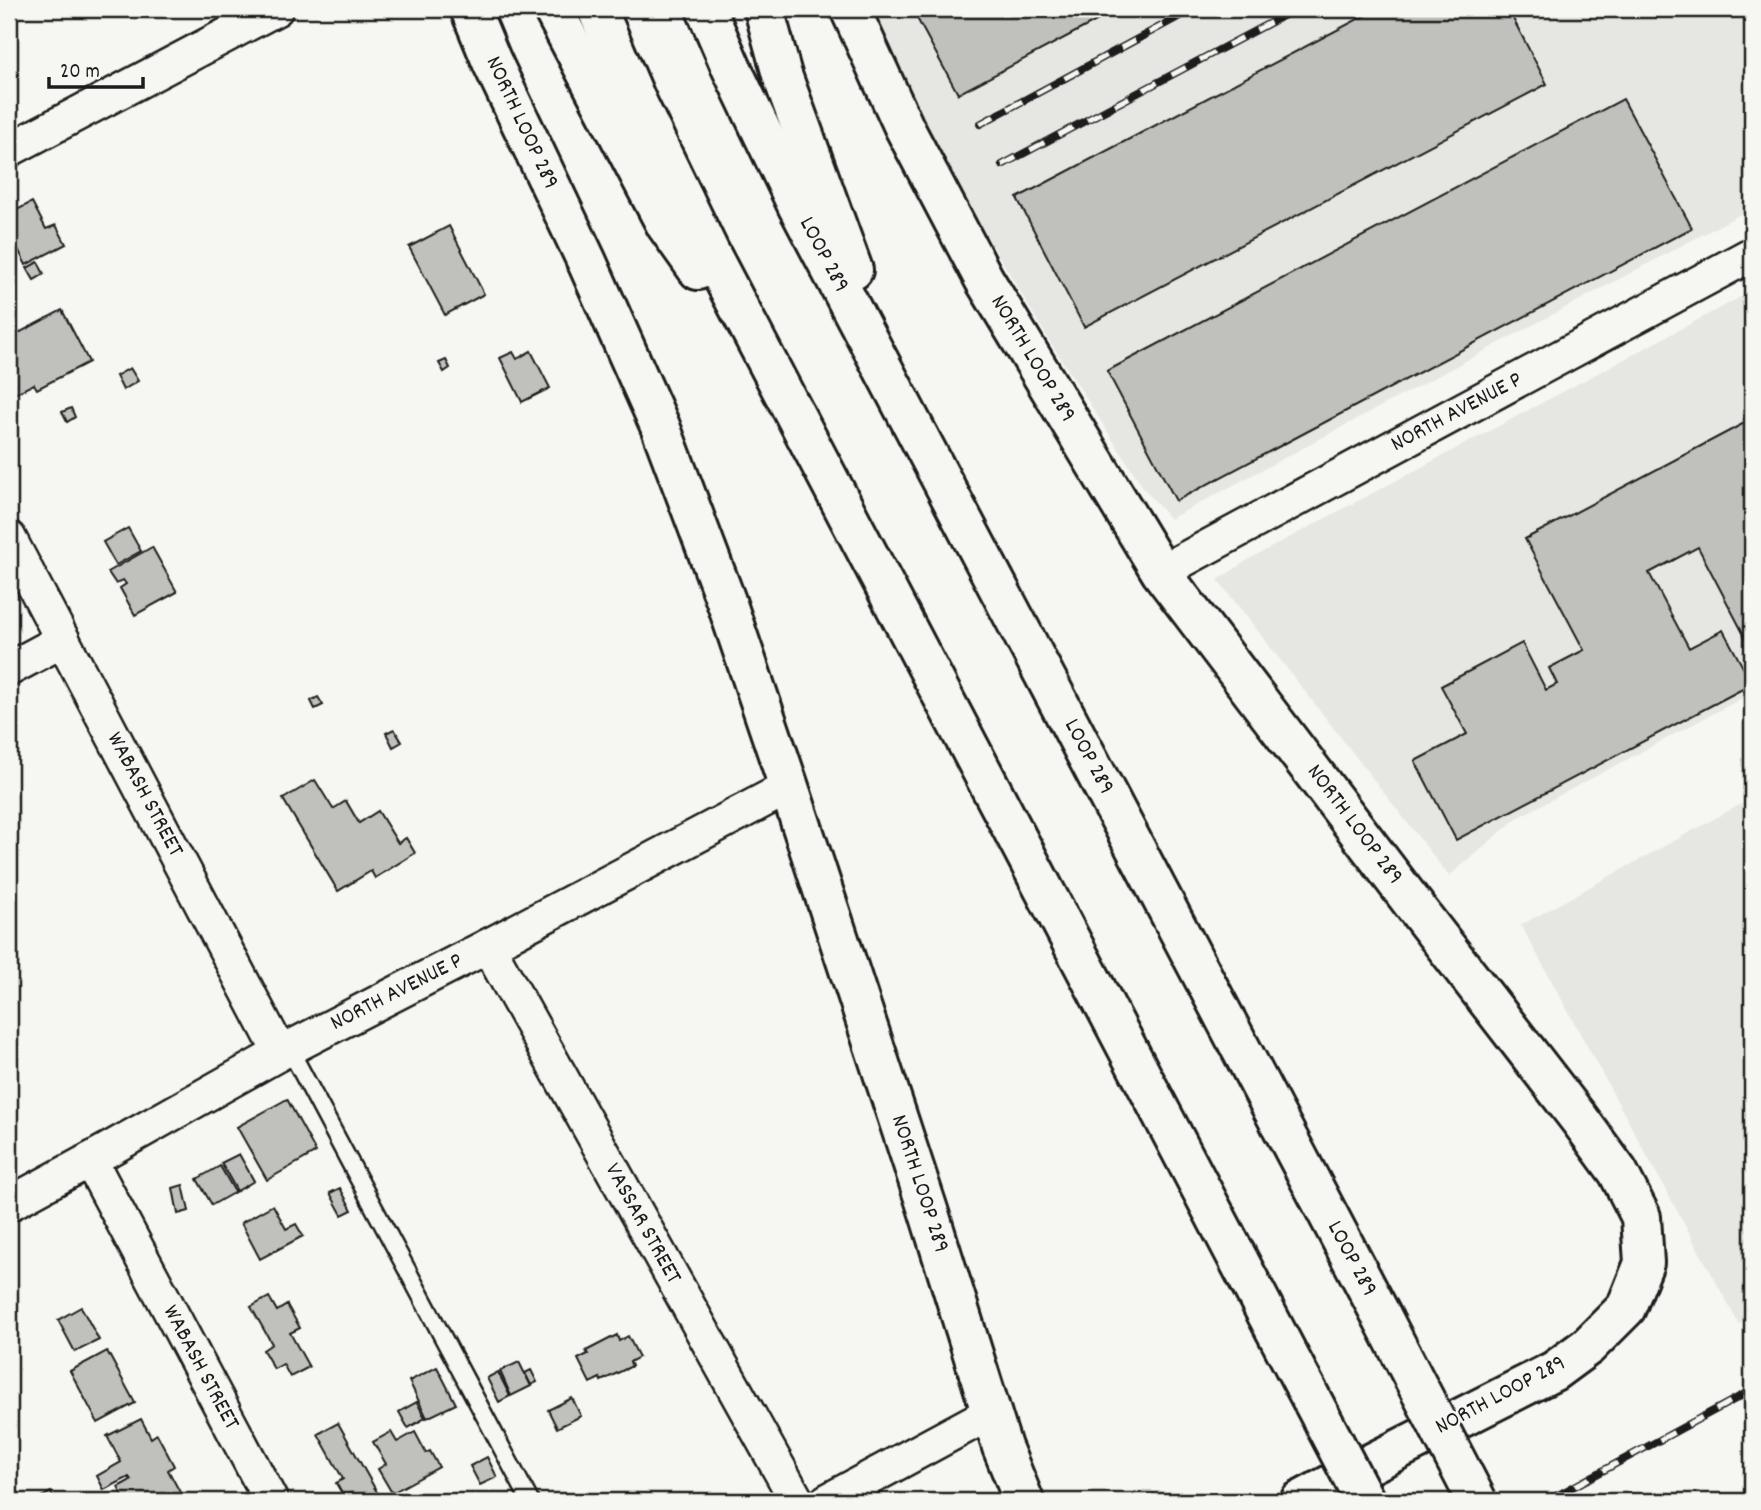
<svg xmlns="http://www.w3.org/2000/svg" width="1761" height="1510" font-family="Dekko,sans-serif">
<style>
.built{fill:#e6e6e2}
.building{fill:#c0c0bd;stroke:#1c1c1c;stroke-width:2}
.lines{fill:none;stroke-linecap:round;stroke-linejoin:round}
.service-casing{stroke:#1c1c1c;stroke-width:21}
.minor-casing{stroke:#1c1c1c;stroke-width:38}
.secondary-casing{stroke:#1c1c1c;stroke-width:44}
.motorway-casing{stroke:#1c1c1c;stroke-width:44}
.service{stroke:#f6f6f2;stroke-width:16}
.minor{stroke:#f6f6f2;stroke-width:33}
.secondary{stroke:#f6f6f2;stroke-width:38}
.motorway{stroke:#f6f6f2;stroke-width:38}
.rail-casing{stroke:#1c1c1c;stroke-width:8}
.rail{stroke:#f6f6f2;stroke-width:5;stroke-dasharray:16;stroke-linecap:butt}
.motorway-bridge-casing{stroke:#1c1c1c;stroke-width:44;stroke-linecap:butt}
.motorway-bridge{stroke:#f6f6f2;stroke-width:38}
.labels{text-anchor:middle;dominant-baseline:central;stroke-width:5;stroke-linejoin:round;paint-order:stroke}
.street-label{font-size:23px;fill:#1c1c1c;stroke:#f6f6f2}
</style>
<rect width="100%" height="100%" fill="#f6f6f2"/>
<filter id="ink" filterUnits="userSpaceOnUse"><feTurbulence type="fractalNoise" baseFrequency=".0143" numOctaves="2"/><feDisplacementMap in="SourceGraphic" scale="14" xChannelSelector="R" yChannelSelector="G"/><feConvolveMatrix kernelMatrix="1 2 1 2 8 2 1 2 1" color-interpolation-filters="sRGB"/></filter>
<g filter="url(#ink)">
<g class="built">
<path d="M872 9H1752V208L1170 519 1145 490 1047 337 961 192 884 38Z"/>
<path d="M1752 291V693L1517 818 1449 876 1218 580 1251 558Z"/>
<path d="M1752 798V1316L1739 1324 1521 925Z"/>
</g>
<g class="building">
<path d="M912 9H1119L958 94Z"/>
<path d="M1377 9H1508L1547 84 1084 327 1017 198Z"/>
<path d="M1623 99 1692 228 1176 501 1107 371Z"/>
<path d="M32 202 46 229 56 225 66 244 26 265 9 231V214Z"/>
<path d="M449 226 484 294 445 315 409 247Z"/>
<path d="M38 262 44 274 34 280 27 268Z"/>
<path d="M62 310 89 362 37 389 34 384 14 394 9 384V338Z"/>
<path d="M531 351 550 388 522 402 500 358 513 352 517 359Z"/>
<path d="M446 360 450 368 444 372 439 363Z"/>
<path d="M130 368 138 381 123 390 116 376Z"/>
<path d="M71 408 75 417 67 422 62 412Z"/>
<path d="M1752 419V650L1698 547 1649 573 1689 648 1723 630 1752 684 1456 840 1415 761 1467 734 1441 686 1522 643 1546 690 1557 684 1549 668 1584 650 1525 539Z"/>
<path d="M128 528 141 551 116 565 103 542Z"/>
<path d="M152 547 177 592 135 615 120 588 126 584 123 580 116 584 108 572Z"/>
<path d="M318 697 323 705 315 709 311 701Z"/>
<path d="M394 729 402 742 393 747 386 733Z"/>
<path d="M315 780 333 809 346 801 359 823 378 811 398 843 406 838 415 853 375 878 371 871 338 891 283 799Z"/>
<path d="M287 1099 316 1152 267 1180 237 1127Z"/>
<path d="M239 1154 254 1181 237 1191 221 1163Z"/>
<path d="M220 1166 235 1192 212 1205 197 1179Z"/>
<path d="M183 1185 189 1211 178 1214 173 1188Z"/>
<path d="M340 1188 352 1210 342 1215 330 1193Z"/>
<path d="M273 1205 286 1229 296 1224 303 1236 260 1259 241 1223Z"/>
<path d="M269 1297 277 1311 287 1305 300 1328 290 1333 309 1367 290 1377 283 1364 274 1369 263 1350 272 1344 251 1307Z"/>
<path d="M81 1307 99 1340 75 1352 58 1320Z"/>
<path d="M617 1335 619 1341 628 1336 639 1357 630 1362 632 1366 601 1381 600 1378 590 1383 578 1359 588 1354 586 1351Z"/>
<path d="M107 1351 135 1403 98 1423 70 1371Z"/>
<path d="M519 1362 531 1386 511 1396 500 1371Z"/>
<path d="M437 1367 456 1404 427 1418 409 1381Z"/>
<path d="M531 1370 537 1382 531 1385 525 1373Z"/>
<path d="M498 1372 510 1396 499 1402 487 1378Z"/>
<path d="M572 1398 581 1416 557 1428 548 1410Z"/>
<path d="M417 1402 425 1418 408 1428 399 1412Z"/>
<path d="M141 1419 151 1438 157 1434 174 1466 168 1470 181 1494 168 1501H125L118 1487 131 1480 129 1477 104 1490 97 1476 121 1462 107 1436Z"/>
<path d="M338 1423 382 1501H355L351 1493 344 1497 336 1483 343 1479 318 1434Z"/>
<path d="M391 1432 397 1442 415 1432 426 1453 430 1451 439 1467 392 1493 378 1469 386 1464 373 1442Z"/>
<path d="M487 1457 497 1477 480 1485 470 1466Z"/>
<path d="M51 1492 55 1501H33Z"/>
</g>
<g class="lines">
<g class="service-casing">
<path id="service" d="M289 1048 530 1501"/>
</g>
<g class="minor-casing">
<g id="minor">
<path d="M9 150 276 9"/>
<path d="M9 538 280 1053"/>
<path d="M1161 572 1752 254"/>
<path d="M9 669 63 640"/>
<path d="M488 946 797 1501"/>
<path d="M90 1160 271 1501"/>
<path d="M9 1204 90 1160 280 1053 488 946 789 787"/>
<path d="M827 1501 992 1412"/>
</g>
</g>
<g class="secondary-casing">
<g id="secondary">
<path d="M470 9 492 62 587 262 660 426 726 601 789 787 928 1210 1002 1447 1024 1501"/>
<path d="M850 9 904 127 984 279 1161 572 1426 921 1580 1120 1618 1172 1641 1217 1644 1263 1626 1308 1588 1346 1554 1371 1360 1469 1300 1501"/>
</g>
</g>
<g class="motorway-casing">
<g id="motorway">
<path d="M553 9 666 225 698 270"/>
<path d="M597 9 637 102 709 251 1294 1366"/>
<path d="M706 9 731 67 798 207 1382 1317"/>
<path d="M764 9 782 75 853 270"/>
</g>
</g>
<use href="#service" class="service"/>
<use href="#minor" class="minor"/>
<use href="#secondary" class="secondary"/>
<use href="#motorway" class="motorway"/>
<g class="rail-casing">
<g id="rail">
<path d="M980 124 1193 9"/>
<path d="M1002 165 1296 9"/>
<path d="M1547 1501 1752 1390"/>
</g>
</g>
<use href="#rail" class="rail"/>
<g class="motorway-bridge-casing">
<g id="motorway-bridge">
<path d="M1382 1317 1477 1501"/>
<path d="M1294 1366 1365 1501"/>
</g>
</g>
<use href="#motorway-bridge" class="motorway-bridge"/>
</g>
</g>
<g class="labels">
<g class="street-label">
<text transform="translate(521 123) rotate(65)">NORTH LOOP 289</text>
<text transform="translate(823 255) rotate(62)">LOOP 289</text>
<text transform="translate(1032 359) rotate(59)">NORTH LOOP 289</text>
<text transform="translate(1457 413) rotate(-28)">NORTH AVENUE P</text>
<text transform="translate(1088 757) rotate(62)">LOOP 289</text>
<text transform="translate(144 795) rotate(62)">WABASH STREET</text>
<text transform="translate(1354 825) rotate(53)">NORTH LOOP 289</text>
<text transform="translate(397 993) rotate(-27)">NORTH AVENUE P</text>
<text transform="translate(919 1184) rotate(72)">NORTH LOOP 289</text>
<text transform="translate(642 1224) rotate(61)">VASSAR STREET</text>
<text transform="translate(1351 1259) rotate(62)">LOOP 289</text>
<text transform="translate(200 1368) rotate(62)">WABASH STREET</text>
<text transform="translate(1501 1396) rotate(-28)">NORTH LOOP 289</text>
</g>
</g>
<rect width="1761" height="1510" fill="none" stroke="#f6f6f2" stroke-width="35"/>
<rect x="18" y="18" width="1726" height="1475" fill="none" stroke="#1c1c1c" stroke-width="2.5" filter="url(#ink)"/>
<path d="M49 77v10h94v-10" fill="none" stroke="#1c1c1c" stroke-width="3.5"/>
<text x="60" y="77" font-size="21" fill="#1c1c1c" stroke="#f6f6f2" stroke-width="5" paint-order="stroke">20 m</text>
</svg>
